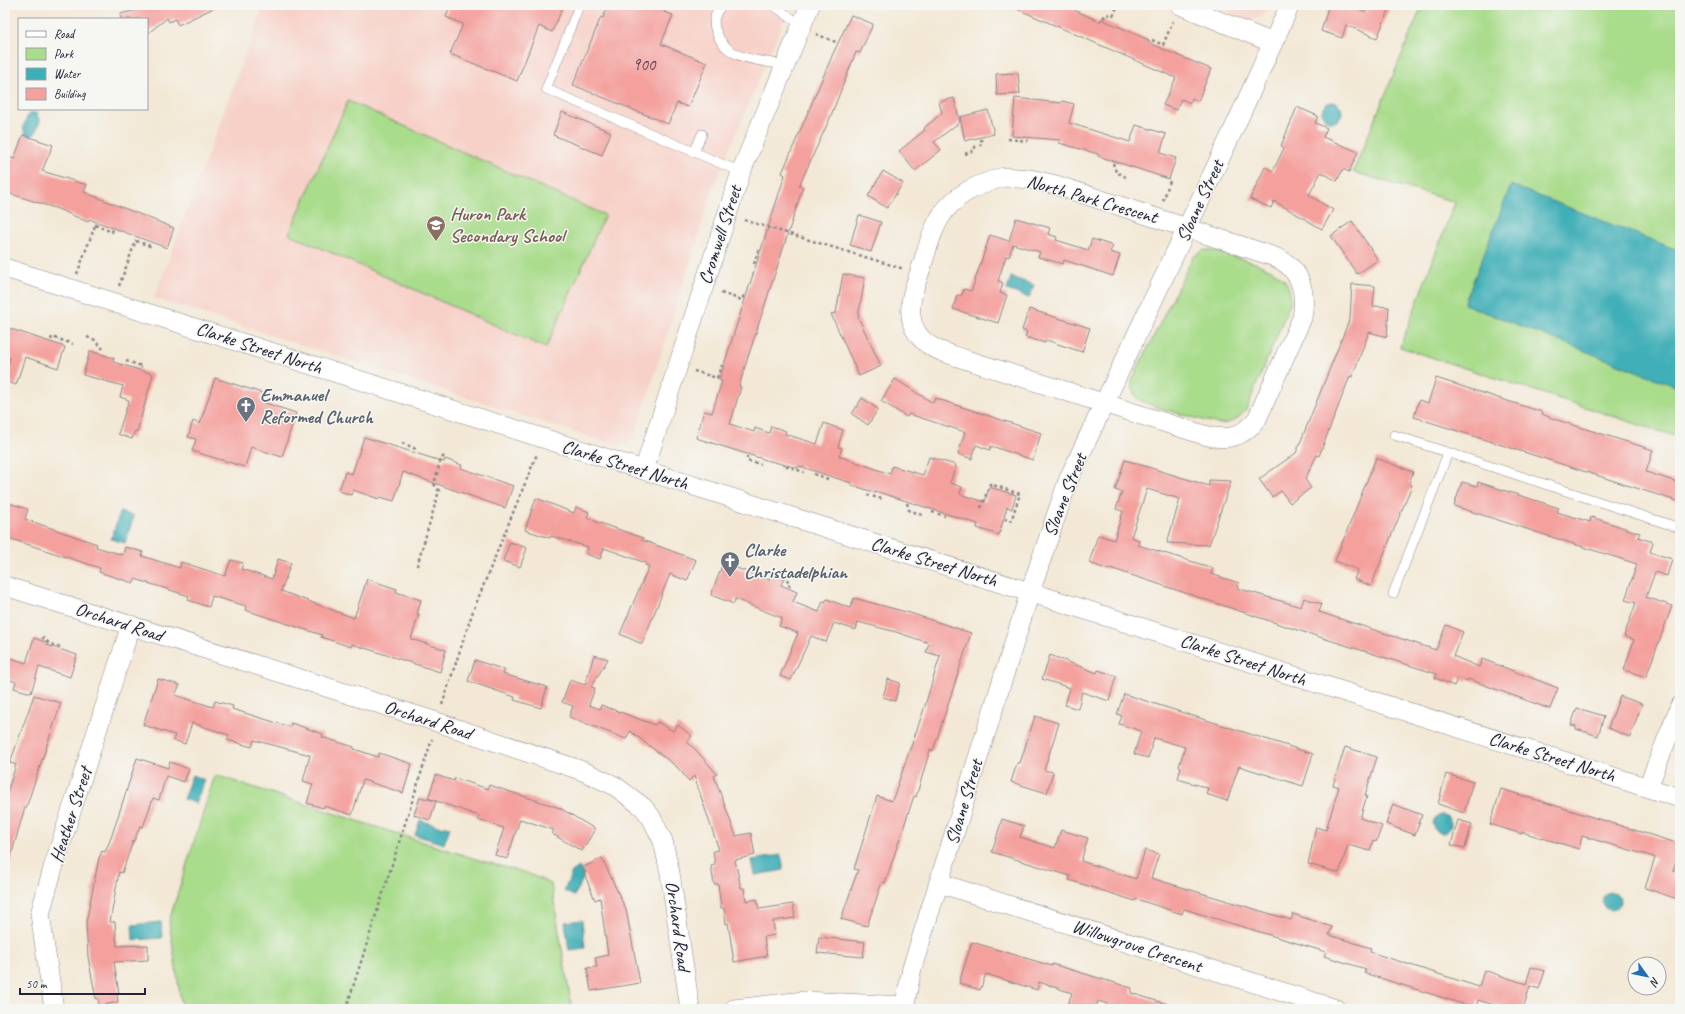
<svg xmlns="http://www.w3.org/2000/svg" width="1685" height="1014" font-family="Caveat,sans-serif">
<style>
.built{fill:#f7d1c8}
.green{fill:#a9dc8b;stroke:#667f63}
.water{fill:#3fafb7;stroke:#306879}
.building{fill:#f4a09d}
.lines{fill:none;stroke-linecap:round;stroke-linejoin:round}
.service-casing{stroke:#8a8588;stroke-width:10}
.minor-casing{stroke:#8a8588;stroke-width:20}
.path{stroke:#8a8588;stroke-width:2.5;stroke-dasharray:3 3;stroke-linecap:butt}
.service{stroke:#fff;stroke-width:9}
.minor{stroke:#fff;stroke-width:19}
.labels{text-anchor:middle;dominant-baseline:central;stroke-width:3;stroke-linejoin:round;paint-order:stroke}
.number-label{font-size:17px;fill:#564254}
.street-label{font-size:19px;fill:#22223b;stroke:#f6f6f2}
.education-label{font-size:19px;font-weight:bold;fill:#785e54;stroke:#f6f6f2;text-anchor:start}
.worship-label{font-size:19px;font-weight:bold;fill:#5b616d;stroke:#f6f6f2;text-anchor:start}
</style>
<rect width="100%" height="100%" fill="#f6f6f2"/>
<filter id="ink" filterUnits="userSpaceOnUse"><feTurbulence type="fractalNoise" baseFrequency=".025" numOctaves="2"/><feDisplacementMap in="SourceGraphic" scale="8" xChannelSelector="R" yChannelSelector="G"/><feConvolveMatrix kernelMatrix="1 2 1 2 8 2 1 2 1" color-interpolation-filters="sRGB"/></filter>
<filter id="wash" filterUnits="userSpaceOnUse"><feTurbulence type="fractalNoise" baseFrequency=".012" numOctaves="4" result="noise"/><feDisplacementMap in="SourceGraphic" scale="16" xChannelSelector="R" yChannelSelector="G"/><feGaussianBlur stdDeviation="0.9" result="paint"/><feColorMatrix in="noise" values="0 0 0 0 0 0 0 0 0 0 0 0 0 0 0 0 0 1.4 0 .05"/><feComposite in="paint" operator="in"/></filter>
<g filter="url(#wash)">
<rect width="100%" height="100%" fill="#f3e8d5"/>
<g class="built">
<path d="M264 5H790L714 186 634 439 625 446H618L154 298Z"/>
<path d="M1211 5H1270L1262 17 1251 21Z"/>
</g>
<g class="green">
<path d="M1445 5H1680V438L1400 347 1455 202 1353 172 1420 11Z"/>
<path d="M348 101 605 215 546 348 289 234Z"/>
<path d="M1204 250H1211C1232 257 1272 264 1285 281 1291 288 1290 296 1290 304L1247 408C1239 419 1232 424 1218 424 1204 420 1145 406 1137 398 1133 393 1132 386 1132 380L1193 257Z"/>
<path d="M215 775 482 861 527 873 551 884 572 1009H182L169 921Z"/>
</g>
<g class="water">
<circle cx="1332" cy="112" r="10"/>
<path d="M32 113H36L40 121 35 134 29 136 25 134 23 127 28 115Z"/>
<path d="M1511 185 1680 251V388L1464 304Z"/>
<path d="M1011 277 1034 285 1029 298 1007 290Z"/>
<path d="M120 512 134 516 125 543 111 539Z"/>
<path d="M192 775 204 780 196 803 183 799Z"/>
<circle cx="1442" cy="824" r="9"/>
<path d="M420 820 444 828 445 826 450 827 444 844 415 835Z"/>
<path d="M781 855 784 870 755 875 752 860Z"/>
<path d="M579 867 584 875 582 876 583 879 574 896 564 891 572 872Z"/>
<circle cx="1611" cy="901" r="9"/>
<path d="M582 920 585 948 569 950 565 922Z"/>
<path d="M161 922 162 938 133 940 132 925Z"/>
</g>
<g id="blocks">
<g class="building">
<path d="M157 5H220L178 25 175 19 169 22 167 18 147 34V19H121L120 14Z"/>
<path d="M451 5H564L552 32 539 26 517 81 450 54 463 24 446 17Z"/>
<path d="M608 5H667L664 12 673 15 661 44 707 63 688 107 677 103 668 124 573 85 601 17 603 18Z"/>
<path d="M1008 5H1064L1100 22 1101 19 1149 40 1148 42 1172 53 1211 69 1198 101 1192 98 1191 103 1181 99 1176 110 1163 105 1176 78Z"/>
<path d="M1329 5H1348L1366 12 1369 5H1391L1377 38 1346 25 1342 38 1321 31Z"/>
<path d="M851 15 873 24 860 53 856 52 830 118 799 186 803 187 748 357 739 386 741 387 730 424 754 432 755 428 769 433 771 426 786 431 785 434 817 444 824 423 843 430 838 447 842 448 839 456 890 474 892 466 923 475 929 457 956 465 950 483 962 487 960 494 985 502 989 487 1016 495 1012 509 1007 507 999 535 977 528 978 524 878 492 877 493 851 485V483L799 466 798 468 766 460 696 438 704 411 712 413 722 381 719 380 785 175 782 173 832 56Z"/>
<path d="M1018 73 1020 94 997 95 996 74Z"/>
<path d="M954 98 960 122 934 142 941 150 915 171 899 151 925 130 924 128 942 113 939 102Z"/>
<path d="M1015 98 1061 103 1062 101 1074 104 1069 123 1130 142 1136 125 1166 134 1160 153 1176 158 1169 179 1098 156V154L1059 143 1060 140 1012 136Z"/>
<path d="M1297 107 1318 116 1315 123 1327 128 1323 137 1358 152 1349 172 1343 169 1337 181 1321 172 1309 195 1333 210 1322 229 1274 201 1271 208 1250 199 1265 167 1273 171 1284 148 1281 146Z"/>
<path d="M988 110 994 134 965 141 960 117Z"/>
<path d="M562 112 611 132 602 155 553 135Z"/>
<path d="M23 135 53 145 42 171 87 185 84 192 174 228 167 248 89 219 88 222 58 209 5 192V156L14 159Z"/>
<path d="M883 171 903 183 887 208 868 196Z"/>
<path d="M859 215 881 222 871 252 850 245Z"/>
<path d="M1016 218 1050 228 1048 234 1057 237 1056 240 1088 250 1092 239 1113 246 1110 252 1120 255 1113 276 1064 260 1063 264 1038 257 1040 252 1013 244 1009 257 1006 256 998 281 1003 283 1000 293 1007 295 998 323 953 309 957 295H962L964 289 971 291 972 289 990 235 1009 241Z"/>
<path d="M1352 221 1378 260 1357 274 1331 236Z"/>
<path d="M843 274 865 278 858 317 881 366 859 376 831 314 836 313Z"/>
<path d="M1352 284 1375 286 1373 306 1389 307 1387 337 1369 332 1352 377 1350 376 1319 456 1317 455 1305 479 1311 488 1290 503 1281 491 1272 497 1259 479 1296 453 1350 318Z"/>
<path d="M1029 309 1090 328 1082 352 1046 340 1045 343 1025 337 1027 332 1022 330Z"/>
<path d="M5 327 65 347 58 368 25 357 16 385 5 381V374L10 358 5 357Z"/>
<path d="M90 351 114 358 113 362 153 374 137 432 135 431 132 439 118 434 129 400 120 397 123 386 83 375Z"/>
<path d="M215 378 262 393 259 401 296 413 282 457 251 447 245 467 192 451 196 439 188 437 193 421 200 424Z"/>
<path d="M1436 378 1542 412V414L1554 419 1653 450 1646 472 1680 483V502L1414 417 1419 400 1428 403Z"/>
<path d="M895 379 933 403 935 398 1041 433 1033 460 991 446 990 450 976 445 972 459 958 454 965 432 909 414 907 417 881 401Z"/>
<path d="M862 398 878 409 868 425 852 414Z"/>
<path d="M364 437 444 462 445 459 462 465 461 468 513 486 505 508 403 472 394 501 380 497 379 499 353 490 351 495 339 491 345 472 352 474Z"/>
<path d="M1376 458 1413 472 1409 483 1412 485 1371 586 1354 579 1358 570 1335 561Z"/>
<path d="M1125 460 1209 486V480L1231 481 1209 545 1167 543 1180 499 1147 489 1131 537 1139 540 1138 545 1213 568 1211 574 1239 583 1237 588 1301 607 1304 598 1322 604 1319 612 1436 650 1446 625 1463 632 1453 656 1479 667 1482 659 1558 688 1550 709 1468 679 1467 681 1458 677 1454 686 1435 678 1437 674 1291 628 1110 568 1109 570 1089 563 1098 535 1114 540 1123 511 1116 509 1122 492 1115 490Z"/>
<path d="M1462 482 1477 486 1478 482 1559 508 1557 512 1590 522 1591 517 1640 533 1638 537 1653 542 1650 552 1672 559 1667 576 1655 572 1646 597 1672 606 1646 677 1624 670 1634 640 1624 636 1636 603 1625 600 1637 564 1454 506Z"/>
<path d="M536 498 574 513 576 507 589 512 587 517 597 522 643 538 642 540 696 560 687 581 670 574 642 644 620 634 649 566 645 565 646 563 604 548 600 559 586 554 588 547 551 536 550 538 525 530Z"/>
<path d="M5 502 28 509 25 519 97 544 96 547 123 555 125 547 143 552 142 556 180 568 181 562 225 576 231 560 243 563 241 569 272 579 278 559 291 563 281 591 354 618 367 579 397 589 396 592 421 600 417 614H419L411 639 446 650 440 672 352 644 351 647 321 637 322 635 245 610 246 606 212 596 209 607 188 600 189 596 135 579 133 583 99 572 100 568 5 537Z"/>
<path d="M510 542 527 548 520 567 503 561Z"/>
<path d="M723 563 769 580 772 571 785 576 781 585 797 592 793 602 819 612 823 601 825 602 827 599 850 608 854 598 910 613 971 633 933 751 930 750 916 797 914 796 885 883 882 882 867 926 841 919 858 870 854 869 877 796 892 801 923 712 940 656 926 652 929 643 896 632 858 622 856 630 834 623 826 642 811 636 791 680 780 676 798 633 779 626 782 618 735 599 734 604 711 595Z"/>
<path d="M34 638 48 643 47 645 77 655 70 677 39 667 31 693 14 688 16 682 5 678V666L8 657 26 663Z"/>
<path d="M594 655 608 659 591 687 595 688 589 705 600 709 601 705 655 725 658 722 673 731 678 725 692 736 687 742 695 749 717 774 714 776 736 836 751 833 755 855 735 860 741 888H744L746 901 757 899 759 909 793 904 795 918 773 921 775 935 764 937 767 956 734 962 728 923 726 924 724 908H721L718 884H714L711 866 715 864 713 851 719 850 694 776 689 781 677 767 630 731 626 739 569 717 573 706 562 702 570 680 585 685Z"/>
<path d="M1050 655 1097 673 1098 670 1116 676 1109 701 1082 692 1078 709 1065 705 1070 688 1042 679Z"/>
<path d="M475 660 505 670 503 674 547 687 541 708 514 700 515 697 468 681Z"/>
<path d="M158 679 180 685 175 695 213 707 215 701 233 706 232 709 290 727 291 723 323 734 322 737 354 747V749L378 757 379 753 412 764 403 793 363 780 352 815 324 806 323 808 307 803 313 784 303 781 310 755 254 740 252 747 227 740 229 735 192 723 185 744 173 740 175 735 143 725Z"/>
<path d="M888 679 900 683 895 701 883 697Z"/>
<path d="M1124 694 1313 754 1303 786 1239 766 1227 801 1206 794 1208 788 1178 779 1181 767 1179 766 1185 747 1154 738 1148 758 1134 754 1141 731 1119 724 1122 716 1117 714Z"/>
<path d="M34 695 61 703 26 808 25 807 9 863 5 862V799L16 765 10 763Z"/>
<path d="M1620 696 1642 704 1630 737 1608 728Z"/>
<path d="M1577 708 1604 716 1598 736 1576 729V726L1571 725Z"/>
<path d="M1035 716 1059 723 1044 770 1053 772 1047 793 1011 782 1017 763H1020Z"/>
<path d="M1345 747 1377 757 1365 795 1367 796 1360 818 1382 826 1376 842 1373 841 1370 851 1348 845 1339 873 1308 864 1316 827 1326 830 1339 787 1333 785Z"/>
<path d="M137 758 168 768 170 762 189 769 184 782 166 776 159 800 153 798 143 827 140 826 134 841H133L122 873 119 872 110 922H115L117 946 148 945V960L114 962 119 994H117L118 1002 99 1006 98 998 96 999 88 957 86 923 99 858 102 851 105 852 111 838Z"/>
<path d="M1446 774 1473 782 1464 813 1438 804Z"/>
<path d="M436 775 454 781 455 778 488 789 489 785 560 808 595 829 582 851 552 834 554 830 520 819 507 859 495 855 504 828 478 820 479 816 436 801 430 820 414 815 420 797 436 801 428 798Z"/>
<path d="M1501 789 1680 844V851L1673 871 1680 872V900L1645 888 1655 858 1654 857 1582 836 1579 849 1522 832V834L1490 824Z"/>
<path d="M1393 804 1422 815 1415 835 1386 824Z"/>
<path d="M1002 819 1024 826 1020 837 1055 848 1061 830 1088 838 1081 861 1136 879 1145 850 1159 854 1151 878 1291 920 1293 914 1332 927 1329 935 1371 948 1370 952 1479 987 1484 970 1526 984 1531 967 1545 971 1539 989 1530 986 1523 1009H1506L1478 1000 1476 1008 1364 973 1366 969 1324 956 1326 952 1184 909 1182 914 1136 899 1135 901 1069 880 1070 876 992 852Z"/>
<path d="M1458 820 1472 824 1465 848 1451 845Z"/>
<path d="M602 858 626 910 640 983 591 991 587 968 597 967 595 958 608 955 600 898 595 900 582 868Z"/>
<path d="M819 937 865 942 863 957 817 953Z"/>
<path d="M972 942 1052 966V964L1132 988 1131 993 1173 1006 1172 1009H1123L1098 1001 1096 1009H1066L1072 993 1039 982 1037 990 986 974 980 990 959 983Z"/>
</g>
</g>
</g>
<g filter="url(#ink)">
<use href="#blocks" fill-opacity="0" stroke="#8a8588" stroke-width="1"/>
<g class="lines">
<g class="service-casing">
<g id="service">
<path d="M722 5C715 12 712 22 716 31 726 61 759 60 785 65"/>
<path d="M773 5 801 25"/>
<path d="M579 6 546 89 741 172"/>
<path d="M694 152 702 134"/>
<path d="M1394 435 1680 528"/>
<path d="M1393 594 1448 453"/>
</g>
</g>
<g class="minor-casing">
<g id="minor">
<path d="M1180 5 1273 43"/>
<path d="M1004 177 1030 179 1056 185 1272 256C1300 266 1307 290 1302 318L1257 419C1242 438 1227 441 1204 435L964 359C947 353 927 349 917 333 910 323 910 308 912 297 913 289 917 281 919 274 927 252 932 224 948 207 963 190 983 183 1004 177Z"/>
<path d="M5 268 1680 798"/>
<path d="M644 470 741 172 810 5"/>
<path d="M5 586 437 722 583 771 615 786 643 807 651 817 663 841 670 873 690 1009"/>
<path d="M1648 787 1680 706"/>
<path d="M939 883 1336 1009"/>
<path d="M54 1009 40 914 53 868 131 625"/>
<path d="M734 1009 804 1001 904 1006"/>
<path d="M904 1009 912 968 1030 592 1069 478 1237 122 1290 5"/>
</g>
</g>
<g class="path">
<path d="M1103 18 1107 14 1113 16 1118 5"/>
<path d="M816 34 838 43"/>
<path d="M1152 40 1163 45 1173 21"/>
<path d="M1008 139 1027 141 1028 139"/>
<path d="M965 154 975 150V147L982 144 981 139"/>
<path d="M1113 163 1116 172 1126 177"/>
<path d="M1163 201 1170 181"/>
<path d="M744 220 904 269"/>
<path d="M95 225 112 232 113 229"/>
<path d="M136 241 150 246 151 244"/>
<path d="M754 264 759 248"/>
<path d="M77 274 96 223"/>
<path d="M119 286 136 240"/>
<path d="M721 293 742 300 744 295"/>
<path d="M87 337 95 340 103 349"/>
<path d="M51 340 52 337 73 344"/>
<path d="M126 361 142 366 141 368"/>
<path d="M694 371 717 378 722 365"/>
<path d="M402 443 414 448 417 452"/>
<path d="M747 456V461L761 464"/>
<path d="M786 466 804 472"/>
<path d="M814 474 831 480"/>
<path d="M867 495 883 499"/>
<path d="M907 503 909 510 922 515"/>
<path d="M981 508 990 484 1020 494 1011 521 1005 519"/>
<path d="M932 512 945 516"/>
<path d="M417 566 439 491 434 484 441 459 444 456"/>
<path d="M781 570 788 577 787 583 792 588"/>
<path d="M42 637 50 644 61 647"/>
<path d="M442 705 473 611 537 454"/>
<path d="M346 1009 432 739"/>
</g>
<use href="#service" class="service"/>
<use href="#minor" class="minor"/>
</g>
</g>
<defs>
<g id="school-pin" transform="scale(1)"><path d="M0 17L-7.5 6A9.5 9.5 0 1 1 7.5 6Z" fill="#8d6e63" stroke="#f6f6f2"/><path d="M0-5L7-2L0 1L-7-2ZM-4 1L0 2.5L4 1V4Q0 6-4 4Z" fill="#fff"/></g>
<g id="church-pin" transform="scale(1)"><path d="M0 17L-7.5 6A9.5 9.5 0 1 1 7.5 6Z" fill="#6b7280" stroke="#f6f6f2"/><path d="M-1.2-6h2.4v3.5h3.3v2.4h-3.3V6h-2.4V-.1h-3.3v-2.4h3.3Z" fill="#fff"/></g>
</defs>
<g fill-rule="evenodd">
<use href="#school-pin" x="436" y="225"/>
<use href="#church-pin" x="246" y="406"/>
<use href="#church-pin" x="730" y="561"/>
</g>
<g class="labels">
<g class="number-label">
<text x="644" y="64">900</text>
</g>
<g class="street-label">
<text transform="translate(1092 199) rotate(16)">North Park Crescent</text>
<text transform="translate(1200 201) rotate(-65)">Sloane Street</text>
<text transform="translate(720 235) rotate(-72)">Cromwell Street</text>
<text transform="translate(259 348) rotate(18)">Clarke Street North</text>
<text transform="translate(625 465) rotate(17)">Clarke Street North</text>
<text transform="translate(1065 495) rotate(-68)">Sloane Street</text>
<text transform="translate(934 562) rotate(17)">Clarke Street North</text>
<text transform="translate(119 622) rotate(18)">Orchard Road</text>
<text transform="translate(1243 660) rotate(18)">Clarke Street North</text>
<text transform="translate(428 720) rotate(18)">Orchard Road</text>
<text transform="translate(1552 757) rotate(17)">Clarke Street North</text>
<text transform="translate(964 802) rotate(-73)">Sloane Street</text>
<text transform="translate(71 815) rotate(-72)">Heather Street</text>
<text transform="translate(678 926) rotate(82)">Orchard Road</text>
<text transform="translate(1137 946) rotate(18)">Willowgrove Crescent</text>
</g>
<g class="education-label">
<text x="450" y="214">Huron Park<tspan x="450" dy="22">Secondary School</tspan></text>
</g>
<g class="worship-label">
<text x="260" y="395">Emmanuel<tspan x="260" dy="22">Reformed Church</tspan></text>
<text x="744" y="550">Clarke<tspan x="744" dy="22">Christadelphian</tspan></text>
</g>
</g>
<rect width="1685" height="1014" fill="none" stroke="#f6f6f2" stroke-width="20"/>
<rect x="18" y="18" width="130" height="92" fill="#f6f6f2" stroke="#a1a1a9"/>
<rect x="26" y="31" width="20" height="6" fill="#ffffff" stroke="#a1a1a9"/>
<text x="54" y="38" font-size="12" fill="#22223b">Road</text>
<rect x="26" y="48" width="20" height="12" fill="#a9dc8b" stroke="#a1a1a9"/>
<text x="54" y="58" font-size="12" fill="#22223b">Park</text>
<rect x="26" y="68" width="20" height="12" fill="#3fafb7" stroke="#a1a1a9"/>
<text x="54" y="78" font-size="12" fill="#22223b">Water</text>
<rect x="26" y="88" width="20" height="12" fill="#f4a09d" stroke="#a1a1a9"/>
<text x="54" y="98" font-size="12" fill="#22223b">Building</text>
<g transform="translate(1647 976) rotate(123)"><circle r="19" fill="#f6f6f2" stroke="#a1a1a9"/>
<path d="M0-3L7 15L0 10L-7 15Z" fill="#1f6fb2"/>
<text y="-6" font-size="11" font-weight="bold" text-anchor="middle" fill="#22223b">N</text>
</g>
<path d="M20 988v6h125v-6" fill="none" stroke="#22223b" stroke-width="2"/>
<text x="26" y="988" font-size="12" fill="#22223b" stroke="#f6f6f2" stroke-width="3" paint-order="stroke">50 m</text>
</svg>
